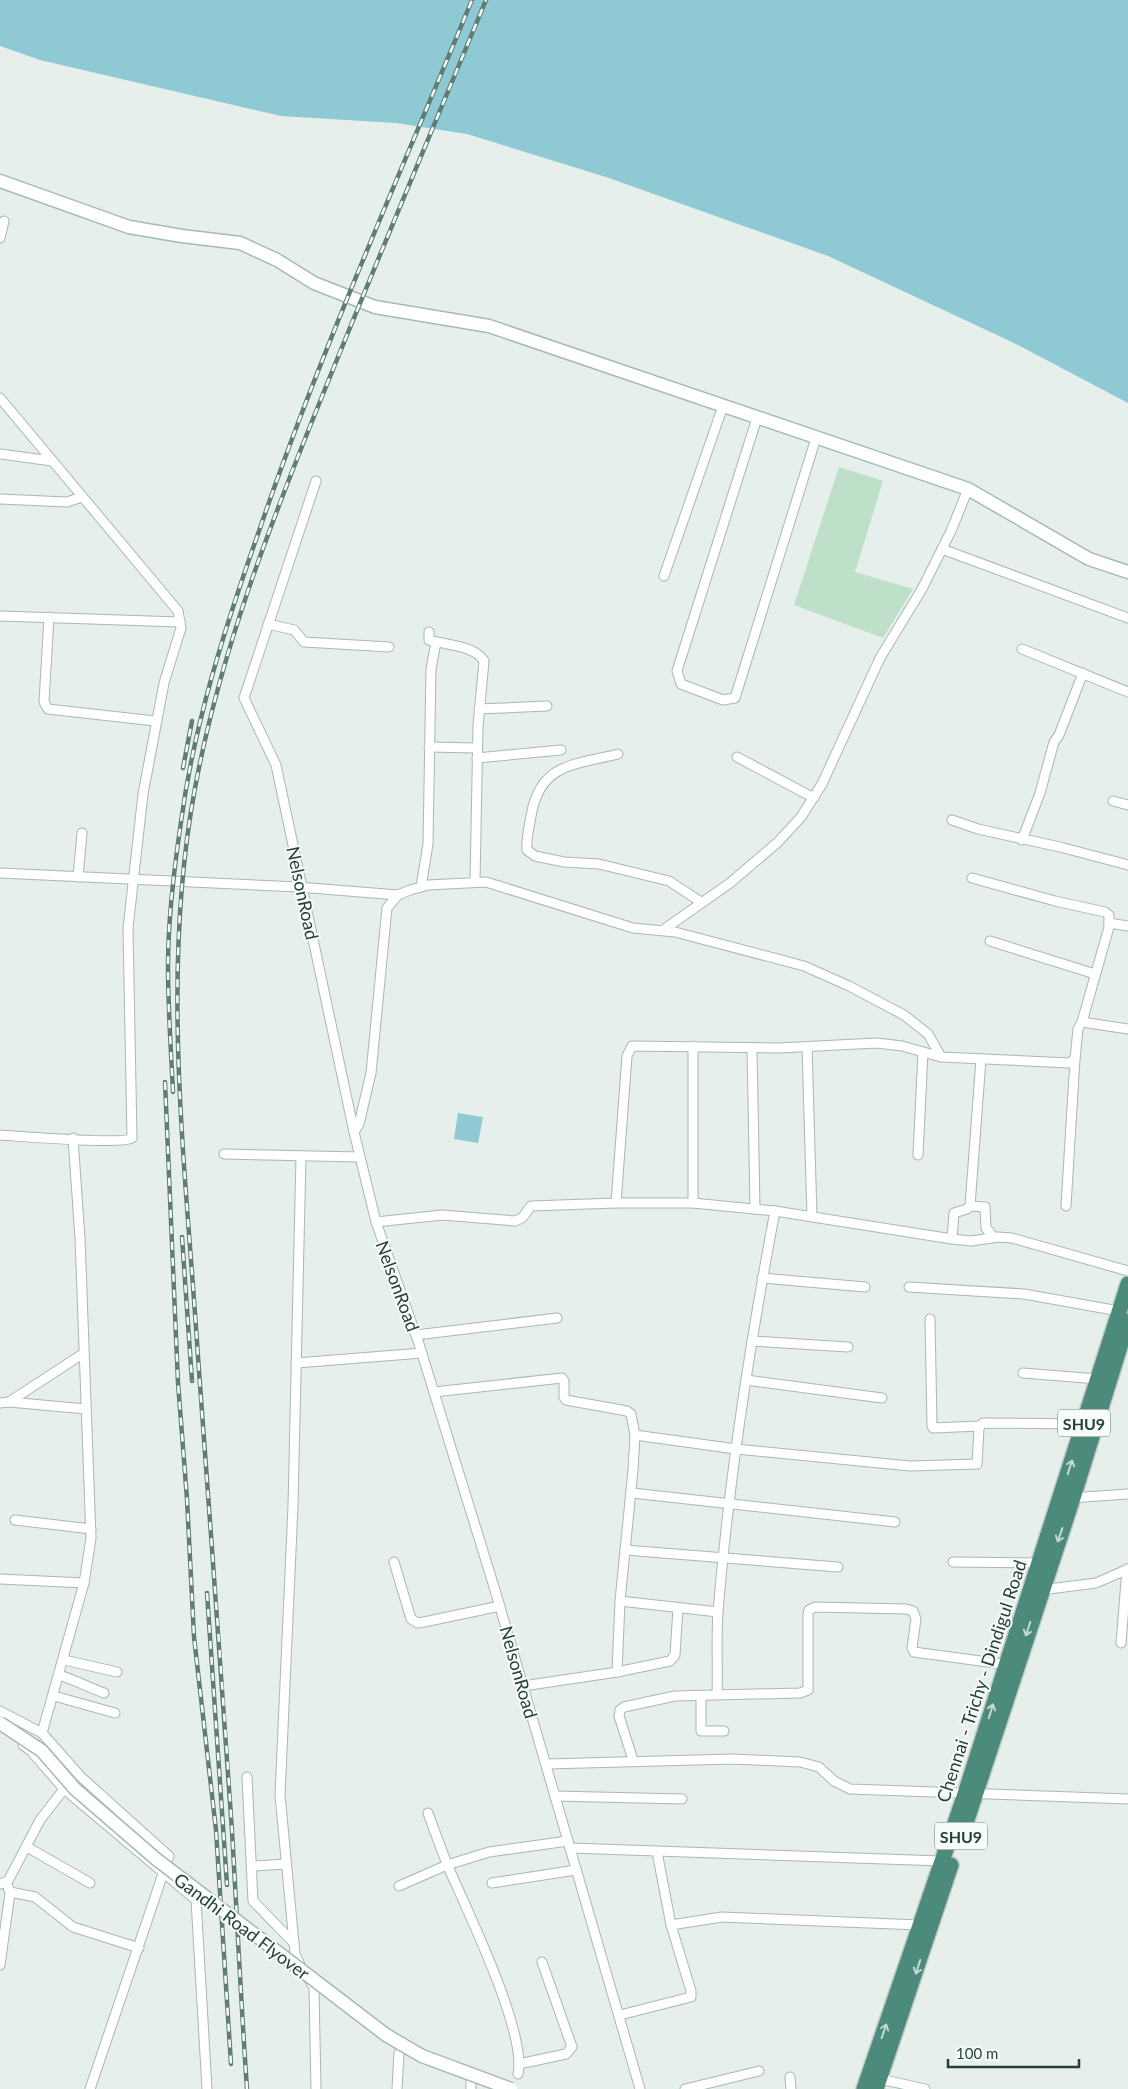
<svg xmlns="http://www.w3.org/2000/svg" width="1128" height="2089" font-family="Lato,sans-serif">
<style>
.green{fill:#bfe0c8}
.water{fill:#8ec9d4}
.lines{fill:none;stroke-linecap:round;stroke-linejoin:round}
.minor-casing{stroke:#a8b8b2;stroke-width:11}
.secondary-casing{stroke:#a4bbb3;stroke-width:15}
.trunk-casing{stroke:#c2cac8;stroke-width:18}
.minor{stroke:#fff;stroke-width:9}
.secondary{stroke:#fff;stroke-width:12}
.trunk{stroke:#4c8a7c;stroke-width:15}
.rail-casing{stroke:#5f7d75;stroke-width:4.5}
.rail{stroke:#f7fbf9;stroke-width:2.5;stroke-dasharray:8;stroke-linecap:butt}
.secondary-bridge-casing{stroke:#a4bbb3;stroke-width:15;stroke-linecap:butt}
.secondary-bridge{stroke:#fff;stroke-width:12}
.oneway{stroke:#c4d9d4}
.labels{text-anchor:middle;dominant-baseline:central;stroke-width:4;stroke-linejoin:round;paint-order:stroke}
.shield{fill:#f7fbf9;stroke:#637a73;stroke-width:1}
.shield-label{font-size:16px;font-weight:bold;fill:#24423a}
.street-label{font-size:18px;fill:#24423a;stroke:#f7fbf9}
</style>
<rect width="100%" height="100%" fill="#e6efeb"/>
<path class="green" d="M839 467 883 481 855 572 913 589 883 638 794 605Z"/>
<g class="water">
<path d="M0 0H1128V403L1012 342 828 256 606 177 467 134 396 123 281 116 40 60 0 46Z"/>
<path d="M458 1113 483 1117 478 1143 454 1139Z"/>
</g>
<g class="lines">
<g class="minor-casing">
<g id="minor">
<path d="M0 238 4 221"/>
<path d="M0 398 178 611 181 628 164 683 143 794 128 928 132 1138C123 1145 19 1136 0 1135"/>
<path d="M757 418 677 671 681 684 723 700 735 698 816 438"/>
<path d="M0 454 52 461"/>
<path d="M316 481 244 698 276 765 354 1132 376 1222 419 1344 495 1590 640 2089"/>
<path d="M0 499 67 502 82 497"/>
<path d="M942 549 1128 618"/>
<path d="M664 576 723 406"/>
<path d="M0 616 180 622"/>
<path d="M49 617 44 702 48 709 155 721"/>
<path d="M268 624 294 630 304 642 389 647"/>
<path d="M429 632V640C446 645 474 645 484 661L478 726 475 882"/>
<path d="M1022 649 1128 692"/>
<path d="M479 709 547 706"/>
<path d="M429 747 477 748"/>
<path d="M618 754C574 765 540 763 531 816 529 827 526 839 527 850L535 856 564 862 599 864 669 881 701 902"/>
<path d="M737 757 814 798"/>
<path d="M477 758 561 750"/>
<path d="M1113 801 1128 805"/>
<path d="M952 820 978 829 1060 847 1128 865"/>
<path d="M1022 840 1040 793 1054 742 1059 735 1083 673"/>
<path d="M0 873 298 887 398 895"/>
<path d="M78 877 82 833"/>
<path d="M972 878 1055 901 1105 912 1109 915V927L1082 1022"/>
<path d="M421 887 428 844 431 669 436 642"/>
<path d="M1109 923 1128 926"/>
<path d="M663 930 730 883 778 842 801 817 822 784 880 658 922 589 951 531 968 489"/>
<path d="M990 941 1095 974"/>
<path d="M807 1047 812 1217"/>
<path d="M752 1048 755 1209"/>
<path d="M354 1132 359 1124 371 1073 387 908 398 895 410 890 428 885 486 882 633 928 675 932 804 966 849 986 904 1015 928 1034 941 1057 1069 1063 1075 1059 1078 1029 1082 1022 1128 1029"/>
<path d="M224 1154 360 1157"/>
<path d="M918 1155 923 1052"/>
<path d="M301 1156 293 1506 280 1795 295 1954 301 1967"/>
<path d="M693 1203V1046"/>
<path d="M970 1206 981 1059"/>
<path d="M1066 1206 1075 1059"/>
<path d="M775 1211 693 1203H616L627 1056 632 1046 779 1048 877 1043 902 1046 941 1057"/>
<path d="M376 1222 442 1215 515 1221 522 1218 531 1206 616 1203"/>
<path d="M952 1239 954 1213 967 1209 970 1206 985 1207 986 1228 991 1234 992 1238"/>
<path d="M762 1278 865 1287"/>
<path d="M909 1287 1024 1294 1119 1311"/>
<path d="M930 1319 932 1426 933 1428 980 1426"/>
<path d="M416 1335 557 1318"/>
<path d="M752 1341 848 1347"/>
<path d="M296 1363 422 1353"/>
<path d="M1023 1373 1098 1379"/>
<path d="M746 1380 882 1398"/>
<path d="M434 1392 562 1378 564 1381V1397L566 1400 627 1411 631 1414 635 1435 633 1470 620 1601 718 1612"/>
<path d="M9 1402 86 1409"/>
<path d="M0 1403 9 1402 84 1353"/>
<path d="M635 1435 736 1449 910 1466 977 1464 979 1428 983 1423 1084 1424"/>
<path d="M632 1493 895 1522"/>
<path d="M1070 1498 1128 1494"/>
<path d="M15 1520 91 1529"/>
<path d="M625 1550 838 1567"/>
<path d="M394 1562 411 1619 418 1623 424 1622 500 1606"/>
<path d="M953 1562 1038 1563"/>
<path d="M0 1579 84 1583"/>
<path d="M1041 1590 1096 1583 1128 1569"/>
<path d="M1121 1643 1127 1569"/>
<path d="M64 1660 117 1672"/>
<path d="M617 1672 620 1601"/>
<path d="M59 1675C75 1680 88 1687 104 1693"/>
<path d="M523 1686 617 1672 670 1661 675 1655 678 1608"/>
<path d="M717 1695C718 1668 716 1640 718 1612 729 1477 750 1343 775 1211L952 1239 971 1241 998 1237 1012 1238 1128 1271"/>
<path d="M54 1696 115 1713"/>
<path d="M701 1696V1731H724"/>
<path d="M0 1711 42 1733 81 1777 169 1856 90 2089"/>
<path d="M42 1733 84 1583 91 1538 80 1238 73 1138"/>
<path d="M23 1745 31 1751 64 1789 196 1900 207 2089"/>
<path d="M633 1760 619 1716 620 1710 624 1707 675 1696 800 1693 808 1690V1614L809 1610 815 1607 906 1609 913 1611 916 1619 912 1648 914 1652 1010 1665"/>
<path d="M546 1764 733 1759 800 1762 819 1767 834 1781 850 1789 1128 1799"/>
<path d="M247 1777 253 1901 294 1943"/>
<path d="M555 1796 682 1799"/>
<path d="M428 1813C435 1832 442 1852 450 1871 468 1912 527 2033 518 2074"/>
<path d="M27 1847 90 1883"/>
<path d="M570 1848 942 1861"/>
<path d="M253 1866 286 1864"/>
<path d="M492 1883 576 1870"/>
<path d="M0 1884 8 1881 40 1820 64 1789"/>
<path d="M399 1886 447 1865 489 1852 568 1841"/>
<path d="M10 1892 35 1897 73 1927 139 1948"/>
<path d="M671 1925 722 1917 919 1925"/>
<path d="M0 1965 10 1893 8 1887"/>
<path d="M308 1978 314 1988 316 2089"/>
<path d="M620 2015 691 1997V1991L671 1925 657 1852"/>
<path d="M519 2064 566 2054 572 2047 542 1962"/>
<path d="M790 2077 791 2089"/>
<path d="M880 2079 925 2089"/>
<path d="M471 2081V2089"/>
<path d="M397 2089 399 2053"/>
<path d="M685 2089 759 2071"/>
</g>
</g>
<g class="secondary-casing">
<path id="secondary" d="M0 181 129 227 182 236 240 243 277 260 314 283 375 307 489 326 968 489 1089 559 1128 572"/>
</g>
<g class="trunk-casing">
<g id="trunk">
<path d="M963 1832 1073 1498 1128 1321"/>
<path d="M864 2089 965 1794 1128 1284"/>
<path d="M876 2089 951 1865"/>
</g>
</g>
<use href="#minor" class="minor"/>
<use href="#secondary" class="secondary"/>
<use href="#trunk" class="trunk"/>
<g class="rail-casing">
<g id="rail">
<path d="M183 768 192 721"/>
<path d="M165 1082 178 1383 187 1499 194 1637 216 1830 231 2064"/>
<path d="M173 1092C171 1050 168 1008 168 966 168 918 174 869 181 822 194 724 225 627 258 534 320 352 399 177 472 0"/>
<path d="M182 1237 192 1381"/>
<path d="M207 1593 227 1885"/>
<path d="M247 2089C241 2003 237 1917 232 1831 222 1673 209 1515 198 1357 186 1168 160 976 195 788 220 653 270 525 321 399 375 265 431 133 486 0"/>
</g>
</g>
<use href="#rail" class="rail"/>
<g class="secondary-bridge-casing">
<path id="secondary-bridge" d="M0 1723 42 1751 75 1789 156 1859 386 2035 422 2056 511 2089"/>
</g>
<use href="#secondary-bridge" class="secondary-bridge"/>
</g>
<defs><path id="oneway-shaft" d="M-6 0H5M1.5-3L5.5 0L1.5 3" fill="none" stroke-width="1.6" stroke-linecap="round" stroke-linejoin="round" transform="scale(1.25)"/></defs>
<g class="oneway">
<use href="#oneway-shaft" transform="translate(1070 1467) rotate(-72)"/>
<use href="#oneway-shaft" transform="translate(1060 1535) rotate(109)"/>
<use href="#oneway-shaft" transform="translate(1028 1629) rotate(108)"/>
<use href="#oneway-shaft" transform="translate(991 1711) rotate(-73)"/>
<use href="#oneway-shaft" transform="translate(918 1967) rotate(108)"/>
<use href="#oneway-shaft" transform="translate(884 2031) rotate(-71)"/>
</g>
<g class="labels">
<g class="shield">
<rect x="1058" y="1409.5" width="52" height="27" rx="4"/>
<rect x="935" y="1822.5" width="52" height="27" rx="4"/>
</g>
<g class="shield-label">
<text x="1084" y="1423">SHU9</text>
<text x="961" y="1836">SHU9</text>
</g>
<g class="street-label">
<text transform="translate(303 893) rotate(78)">NelsonRoad</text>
<text transform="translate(398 1286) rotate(70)">NelsonRoad</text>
<text transform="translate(519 1672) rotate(74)">NelsonRoad</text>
<text transform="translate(981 1681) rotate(-72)">Chennai - Trichy - Dindigul Road</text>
<text transform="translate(242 1926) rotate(37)">Gandhi Road Flyover</text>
</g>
</g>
<path d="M948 2059v8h131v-8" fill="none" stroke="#24423a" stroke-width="2.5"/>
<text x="956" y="2059" font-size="15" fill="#24423a" stroke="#f7fbf9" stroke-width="4" paint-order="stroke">100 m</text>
</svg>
